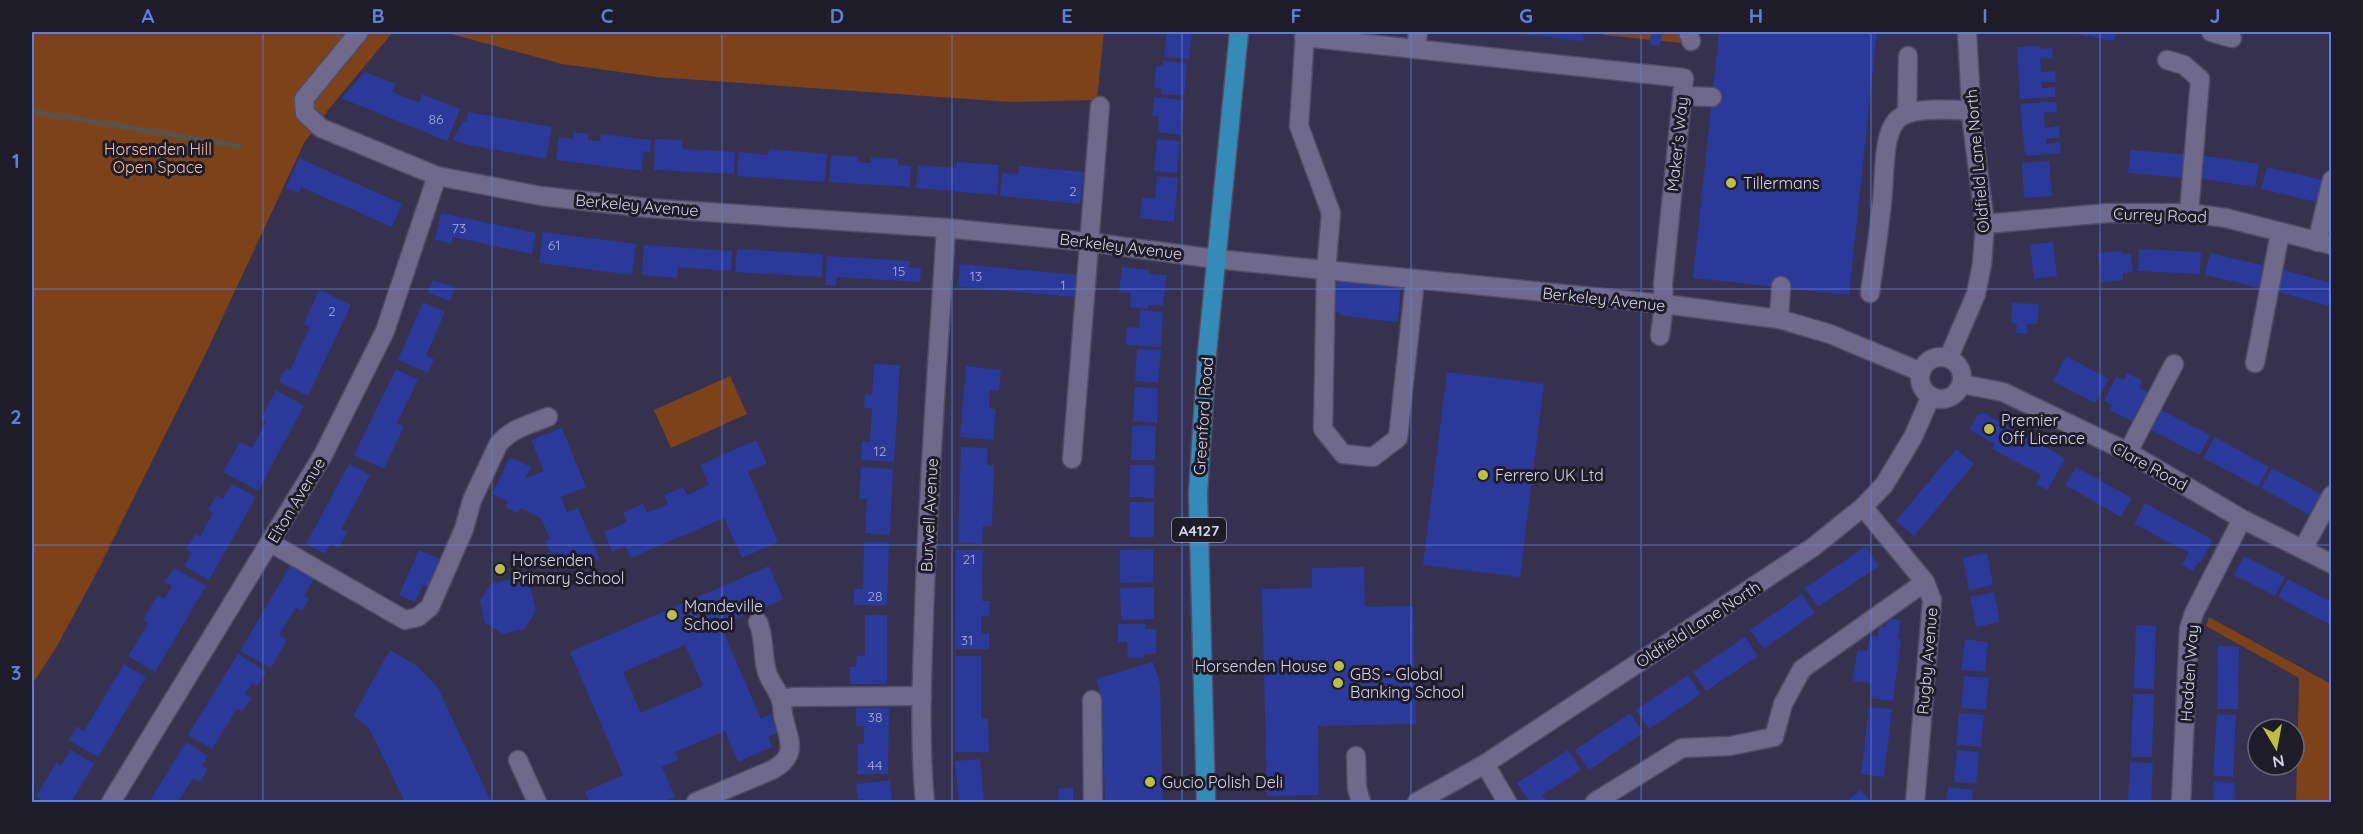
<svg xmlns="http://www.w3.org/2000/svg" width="2363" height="834" font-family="Quicksand,sans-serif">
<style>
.green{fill:#7d421a}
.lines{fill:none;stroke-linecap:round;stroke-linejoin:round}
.stream{stroke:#54534c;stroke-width:5}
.building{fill:#2b399a;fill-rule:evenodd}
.minor-casing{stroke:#524d66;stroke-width:21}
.major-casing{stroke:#524d66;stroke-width:21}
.minor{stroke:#6f6a8c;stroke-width:18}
.major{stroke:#358bb8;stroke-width:18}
.grid{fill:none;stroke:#5e7ddd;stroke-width:1.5;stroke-opacity:0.55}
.poi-dot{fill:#bcbf44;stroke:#1e1c29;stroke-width:2}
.labels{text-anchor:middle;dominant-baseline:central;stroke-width:6;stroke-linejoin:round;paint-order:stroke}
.number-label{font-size:14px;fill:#abadd4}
.shield{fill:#1e1c29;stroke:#9f9dae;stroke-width:1.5}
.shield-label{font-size:15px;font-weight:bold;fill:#d6d4e7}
.street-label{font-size:16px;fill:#d6d4e7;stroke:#1e1c29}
.park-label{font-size:16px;fill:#f4be9f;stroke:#1e1c29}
.poi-label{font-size:16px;fill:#d6d4e7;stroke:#1e1c29;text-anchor:start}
.neatline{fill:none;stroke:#5e7ddd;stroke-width:2}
.grid-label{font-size:20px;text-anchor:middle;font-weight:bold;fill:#5e7ddd}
</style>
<rect width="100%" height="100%" fill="#36314f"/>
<g class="green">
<path d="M32 32H393L329 109 304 143 206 353 95 576 57 646 32 685Z"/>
<path d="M444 32H1104L1097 100 1011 102 656 77 562 64Z"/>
<path d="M1604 32H1678L1681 43 1604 35Z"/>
<path d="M730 376 747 414 671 448 654 410Z"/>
<path d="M2209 617 2331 684V802H2296L2299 678 2206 626Z"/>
</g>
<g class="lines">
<path class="stream" d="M32 109 36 112 239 146"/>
</g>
<g class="building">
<path d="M1167 32H1192L1189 59 1164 57Z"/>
<path d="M1508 32H1584L1583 41Z"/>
<path d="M1651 32H1662L1660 46 1650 45Z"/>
<path d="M1719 32H1877L1849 295 1693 278Z"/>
<path d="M2067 32H2116L2114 41Z"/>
<path d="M2039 46 2040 49 2052 48 2053 58 2040 59 2041 72 2055 71 2056 82H2041L2042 88 2055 87V97L2020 99 2017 47Z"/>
<path d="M1163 61 1187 63 1184 96 1161 94V88H1154L1156 66H1163Z"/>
<path d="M365 72 396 84 392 92 419 103 422 94 460 109 447 141 341 98Z"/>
<path d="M1154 97 1184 100 1181 135 1158 132 1159 116H1152Z"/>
<path d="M2043 102H2056L2057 112 2044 113 2045 128 2059 126 2060 137 2046 139 2047 144 2060 142 2061 153 2025 156 2020 104Z"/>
<path d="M468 112 552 127 546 159 464 144 453 140 463 121H467Z"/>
<path d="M574 132 588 134V140L600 141 601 134 651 140 650 152 644 151 641 171 556 160 559 137 573 139Z"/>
<path d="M655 139 682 140V149L735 152 734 174 654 170Z"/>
<path d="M1157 139 1180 141 1177 173 1154 171Z"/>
<path d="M769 149 827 154 825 182 737 176 739 152 768 155Z"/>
<path d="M2130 150 2192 155 2190 178 2128 173Z"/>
<path d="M831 155 858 157 857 162 871 163V157L898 159V165L911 166 910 187 829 182Z"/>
<path d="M2199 155 2259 164 2255 187 2196 178Z"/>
<path d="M299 158 402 204 392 227 301 187 299 193 286 188Z"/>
<path d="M2049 161 2052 196 2024 198 2022 163Z"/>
<path d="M957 162 999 165 997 195 916 188 918 165 956 168Z"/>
<path d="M1019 166 1084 172 1080 204 1000 196 1002 173 1018 174Z"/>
<path d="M2267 167 2327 181 2321 203 2261 189Z"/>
<path d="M1157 176 1178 178 1174 222 1140 218 1142 198 1155 199Z"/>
<path d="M441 213 536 233 532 254 453 237 452 244 435 240Z"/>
<path d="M543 232 636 244 632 275 539 263Z"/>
<path d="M2053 242 2057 276 2034 279 2030 245Z"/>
<path d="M644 245 732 251 731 271 678 267 677 278 642 275Z"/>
<path d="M737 249 823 254 822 277 735 272Z"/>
<path d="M2139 249 2201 252 2200 274 2138 271Z"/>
<path d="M2121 251 2122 254 2131 253 2133 272 2123 273V280L2101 283 2098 253Z"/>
<path d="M2210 253 2270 267 2265 289 2205 275Z"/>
<path d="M827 256 910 261 909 267 921 268 920 282 837 277 836 286 825 285Z"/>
<path d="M960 264 1078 275 1076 297 958 287Z"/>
<path d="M1122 267 1150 270 1149 274 1167 275 1163 306 1148 305V309L1130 307 1131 293 1119 292Z"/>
<path d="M2276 268 2331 283 2329 306 2270 290Z"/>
<path d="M433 280 455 287 450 301 428 293Z"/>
<path d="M1347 280 1401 285 1398 322 1344 316 1336 311 1332 304 1333 288 1339 282Z"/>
<path d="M319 290 351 305 308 396 279 382 286 368 290 370 310 327 304 324Z"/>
<path d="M423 302 445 312 426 356 434 359 428 373 398 360Z"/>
<path d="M2012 303 2039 304 2038 324H2027V334L2016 333 2017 324 2011 323Z"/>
<path d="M1140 310 1163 312 1161 347 1126 345 1127 327 1139 328Z"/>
<path d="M1137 349 1161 350 1158 383 1135 381Z"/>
<path d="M2066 356 2109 379 2095 403 2053 381Z"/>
<path d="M874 364 900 365 894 462 861 460 862 441 870 442 872 408H864L865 394 872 395Z"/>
<path d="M966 366 1001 370 999 391 990 390 989 408 996 409 993 440 960 437Z"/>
<path d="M396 369 418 380 397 423 404 426 384 469 354 455Z"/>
<path d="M1447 372 1544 384 1520 577 1423 565Z"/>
<path d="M2127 373 2143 381 2139 388 2152 395 2138 424 2110 410 2112 405 2104 401 2116 377 2124 380Z"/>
<path d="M1135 387 1158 388 1157 423 1133 421Z"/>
<path d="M276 390 304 406 258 491 223 472 240 442 252 448 266 422 261 418Z"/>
<path d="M2155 407 2210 435 2200 455 2145 427Z"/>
<path d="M1983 413 2065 458 2048 490 2036 484 2041 475 1992 449 1995 444 1970 430 1977 415Z"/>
<path d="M1132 426H1156L1155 460H1131Z"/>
<path d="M562 428 586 487 561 497 567 512 578 508 600 559 585 566 583 560 565 568 558 552 551 554 545 541 550 539 541 518 520 508 518 513 505 507 508 502 492 494 510 457 531 467 525 479 544 471 531 440Z"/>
<path d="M2215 437 2269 467 2258 487 2203 458Z"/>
<path d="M756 440 767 463 748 472 778 542 742 558 724 518 631 558 625 546 612 552 604 532 627 522 623 513 643 503 647 513 668 504 664 495 683 487 687 495 709 485 700 465Z"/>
<path d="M961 447 988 448 987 465H994L992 526H983L982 544 958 543Z"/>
<path d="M1956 449 1974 464 1914 536 1896 521Z"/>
<path d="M349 464 370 475 341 529 347 532 339 548 330 544 325 554 306 544Z"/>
<path d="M1130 465H1155L1154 498 1129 497Z"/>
<path d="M861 467 893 469 890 535 865 533 867 499H859Z"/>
<path d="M2076 467 2132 498 2121 517 2065 485Z"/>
<path d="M2272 468 2327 497 2315 518 2261 488Z"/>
<path d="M232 484 256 497 209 580 184 566 192 553 186 550 195 534 200 537 213 513 208 510 217 495 223 499Z"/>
<rect x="1130" y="502" width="24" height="35"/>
<path d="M2145 503 2213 540 2200 563 2198 562 2193 571 2182 565 2189 553 2134 524Z"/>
<path d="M864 542H889L887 606 854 605V589H863Z"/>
<path d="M1866 546 1879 566 1818 607 1805 588Z"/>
<path d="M1153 549V582L1120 583V550Z"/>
<path d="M419 550 440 559 428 587 423 585 415 602 399 595Z"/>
<path d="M956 550H983L982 601H990L989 616H981V633H989V649H955Z"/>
<path d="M1987 553 1993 585 1969 590 1963 558Z"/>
<path d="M2244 556 2285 577 2275 596 2234 575Z"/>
<path d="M290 566 314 579 304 596 309 599 302 611 296 607 279 635 287 640 271 668 240 651Z"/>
<path d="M769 566 783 599 721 626 761 719 771 714 779 732 768 737 772 747 738 762 725 731 675 752 678 760 662 767 675 797 662 802H590L585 792 623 775 570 652ZM685 645 703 686 641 713 623 672Z"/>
<path d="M1364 567 1365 607 1413 606 1416 724 1318 726 1319 795 1267 796 1262 589 1312 588V568Z"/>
<path d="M174 568 206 586 155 672 128 656 148 624 143 620 158 595 164 599 172 586 165 582Z"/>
<path d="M514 578 531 589 536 611 525 629 503 634 485 623 480 601 491 584Z"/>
<path d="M2288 579 2331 602V625L2278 597Z"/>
<path d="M1154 587V619L1121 620 1120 588Z"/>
<path d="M1994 592 2000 622 1976 627 1970 597Z"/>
<path d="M1802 594 1815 613 1764 649 1750 630Z"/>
<path d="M865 615H887V684H850V667H856L857 656 865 655Z"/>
<path d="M1887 618 1901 620 1898 639H1901L1893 701 1870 698 1872 683 1853 681 1857 650 1867 651 1870 635 1878 637 1879 626 1886 627Z"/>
<path d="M1118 624H1145V629H1156V654H1144V658H1128L1127 642H1118Z"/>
<path d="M2136 625 2156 626 2154 689 2134 688Z"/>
<path d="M1745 637 1758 656 1706 691 1693 672Z"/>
<path d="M1965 639 1988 642 1985 672 1961 670Z"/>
<path d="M2218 646 2239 647 2238 709H2217Z"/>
<path d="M390 650 417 666 438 688 491 802H405L369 728 353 716Z"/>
<path d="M238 654 266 672 257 686 252 683 245 694 251 698 242 712 237 709 212 749 188 735Z"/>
<path d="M955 656H981V719H988L989 752H955Z"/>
<path d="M1153 662 1160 684 1163 802H1105L1102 700 1096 679Z"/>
<path d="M124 664 146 677 98 757 69 740 77 726 84 731Z"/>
<path d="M1688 675 1701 694 1649 729 1636 710Z"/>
<path d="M1964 676 1989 678 1986 710 1961 708Z"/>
<path d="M2133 694H2154L2152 757H2131Z"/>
<path d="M1869 707 1892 709 1884 777 1861 774Z"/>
<path d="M856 708H889L888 774H857L858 744H864V726H856Z"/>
<path d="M1630 713 1643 733 1589 770 1575 750Z"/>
<path d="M1959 713 1984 715 1981 747 1956 745Z"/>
<path d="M2217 714 2236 715 2233 777 2213 776Z"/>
<path d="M186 742 208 756 202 766 208 769 200 782 193 778 178 802H157L151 799Z"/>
<path d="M71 750 94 764 71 802H39L41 800 36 796 56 763 61 766Z"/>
<path d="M1568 750 1581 770 1542 795 1546 801 1543 802H1530L1517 783Z"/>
<path d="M1957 750 1979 752 1976 784 1954 782Z"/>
<path d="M980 759 984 802H959L955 761Z"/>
<path d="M2130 762 2153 763 2151 802H2128Z"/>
<path d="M890 780 892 802H864V799L858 800 856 784Z"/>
<path d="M2214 781 2235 783 2234 802H2213Z"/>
<path d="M1073 787V802H1059L1058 789Z"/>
<path d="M1948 787 1973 790 1972 802H1946Z"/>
<path d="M1860 790 1871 802H1845L1848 800Z"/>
</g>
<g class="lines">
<g class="minor-casing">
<g id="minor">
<path d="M359 32 304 99 305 113 321 128 437 176 541 196 648 208 946 228 1088 242 1216 259 1664 304 1779 319 1830 334 1921 372"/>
<path d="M1305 32 1299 126 1331 213 1326 270 1323 429 1343 454 1373 457 1398 438 1415 280"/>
<path d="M1688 32 1691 41"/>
<path d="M2211 32 2232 38"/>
<path d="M1304 37 1684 78 1663 284 1664 304 1660 336"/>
<path d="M1416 49 1418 32"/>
<path d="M2167 60 2184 65 2200 79 2189 213"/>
<path d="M1682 96 1712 97"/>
<path d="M1907 113 1908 56"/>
<path d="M1985 224 2108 213H2189L2226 218 2332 245"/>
<path d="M2317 242 2332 180"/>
<path d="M1870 293C1874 263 1879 232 1882 202 1885 181 1882 137 1896 121 1909 105 1953 110 1972 111"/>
<path d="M1779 319 1781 286"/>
<circle cx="1941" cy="378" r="21"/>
<path d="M1949 357 1976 294 1982 264 1985 224 1972 123 1967 32"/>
<path d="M2255 363 2280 233"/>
<path d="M1962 384 2003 392 2128 452 2242 519 2332 564"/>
<path d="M2128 452 2174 364"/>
<path d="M1072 459 1100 106"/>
<path d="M1863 507 1925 582 1932 600 1915 802"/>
<path d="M271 543 405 620 418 617 430 607 464 529 472 500 498 445C509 429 531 424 548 417"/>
<path d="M2303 549 2332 495"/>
<path d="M781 699 792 697 922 696"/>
<path d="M1092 700 1093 802"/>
<path d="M1356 756 1357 788 1361 802"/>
<path d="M518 760 537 802"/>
<path d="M1485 764 1507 802"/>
<path d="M111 802 323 455 385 331 437 176"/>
<path d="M696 802 772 770C800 755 788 739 783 715 782 710 783 705 781 701 779 691 770 682 767 672 762 655 765 638 758 622"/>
<path d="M925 802C919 741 922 678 924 615 928 486 938 357 946 228"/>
<path d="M1417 802 1485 764 1812 548 1863 507 1884 485 1913 437 1931 396"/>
<path d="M1595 802 1682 748 1730 746 1774 737 1783 704 1802 669 1925 582"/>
<path d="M2181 802 2189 629 2194 613 2242 519"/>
</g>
</g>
<g class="major-casing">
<path id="major" d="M1206 802 1198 493 1207 353 1239 32"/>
</g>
<use href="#minor" class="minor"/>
<use href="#major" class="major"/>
</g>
<path class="grid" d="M263 32V802M492 32V802M722 32V802M952 32V802M1182 32V802M1411 32V802M1641 32V802M1871 32V802M2100 32V802M32 289H2332M32 545H2332"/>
<g class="poi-dot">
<circle cx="1731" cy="183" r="6"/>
<circle cx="1989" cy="429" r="6"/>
<circle cx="1483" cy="475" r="6"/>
<circle cx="500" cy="569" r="6"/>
<circle cx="672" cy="615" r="6"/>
<circle cx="1339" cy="666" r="6"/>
<circle cx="1338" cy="683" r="6"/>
<circle cx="1150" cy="782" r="6"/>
</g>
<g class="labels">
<g class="number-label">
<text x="436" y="119">86</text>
<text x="1073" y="191">2</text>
<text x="459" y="228">73</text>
<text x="554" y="245">61</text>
<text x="899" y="271">15</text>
<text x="976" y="276">13</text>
<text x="1063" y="285">1</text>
<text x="332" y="311">2</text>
<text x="880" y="451">12</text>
<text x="969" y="559">21</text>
<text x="875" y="596">28</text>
<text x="967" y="640">31</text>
<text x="875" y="717">38</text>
<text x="875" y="765">44</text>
</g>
<rect class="shield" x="1172" y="518" width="54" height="24" rx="4.5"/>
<g class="shield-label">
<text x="1199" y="530">A4127</text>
</g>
<g class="street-label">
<text transform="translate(1677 144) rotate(-84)">Maker's Way</text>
<text transform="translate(1977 161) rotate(-95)">Oldfield Lane North</text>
<text transform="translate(637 205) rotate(5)">Berkeley Avenue</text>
<text transform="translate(2160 215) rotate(2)">Currey Road</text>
<text transform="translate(1121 246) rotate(7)">Berkeley Avenue</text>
<text transform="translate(1604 299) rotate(6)">Berkeley Avenue</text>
<text transform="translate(1203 416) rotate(-86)">Greenford Road</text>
<text transform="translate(2150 466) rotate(29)">Clare Road</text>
<text transform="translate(296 500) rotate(-59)">Elton Avenue</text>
<text transform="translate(929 515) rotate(-87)">Burwell Avenue</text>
<text transform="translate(1698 624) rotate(-33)">Oldfield Lane North</text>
<text transform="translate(1927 661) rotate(-85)">Rugby Avenue</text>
<text transform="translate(2189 673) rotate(-86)">Hadden Way</text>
</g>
<g class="park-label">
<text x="158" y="149">Horsenden Hill<tspan x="158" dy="18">Open Space</tspan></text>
</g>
<g class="poi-label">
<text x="1743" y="183">Tillermans</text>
<text x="2001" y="420">Premier<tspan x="2001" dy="18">Off Licence</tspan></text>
<text x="1495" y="475">Ferrero UK Ltd</text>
<text x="512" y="560">Horsenden<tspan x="512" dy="18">Primary School</tspan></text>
<text x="684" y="606">Mandeville<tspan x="684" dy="18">School</tspan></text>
<text x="1327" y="666" text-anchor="end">Horsenden House</text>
<text x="1350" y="674">GBS - Global<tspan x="1350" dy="18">Banking School</tspan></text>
<text x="1162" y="782">Gucio Polish Deli</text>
</g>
</g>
<rect width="2363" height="834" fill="none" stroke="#1e1c29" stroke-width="66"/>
<g transform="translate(2276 747) rotate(170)"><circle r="28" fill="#1e1c29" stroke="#686675" stroke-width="1.5"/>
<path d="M0-4.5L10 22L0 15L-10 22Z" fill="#bcbf44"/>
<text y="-9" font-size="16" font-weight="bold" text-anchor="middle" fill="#d6d4e7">N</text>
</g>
<rect x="33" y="33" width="2297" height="768" class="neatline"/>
<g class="grid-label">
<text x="148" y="23">A</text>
<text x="378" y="23">B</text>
<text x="607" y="23">C</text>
<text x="837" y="23">D</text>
<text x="1067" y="23">E</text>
<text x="1296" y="23">F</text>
<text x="1526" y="23">G</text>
<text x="1756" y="23">H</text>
<text x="1985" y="23">I</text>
<text x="2215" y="23">J</text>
<text x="16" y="168">1</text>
<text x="16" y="424">2</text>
<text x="16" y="680">3</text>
</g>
</svg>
